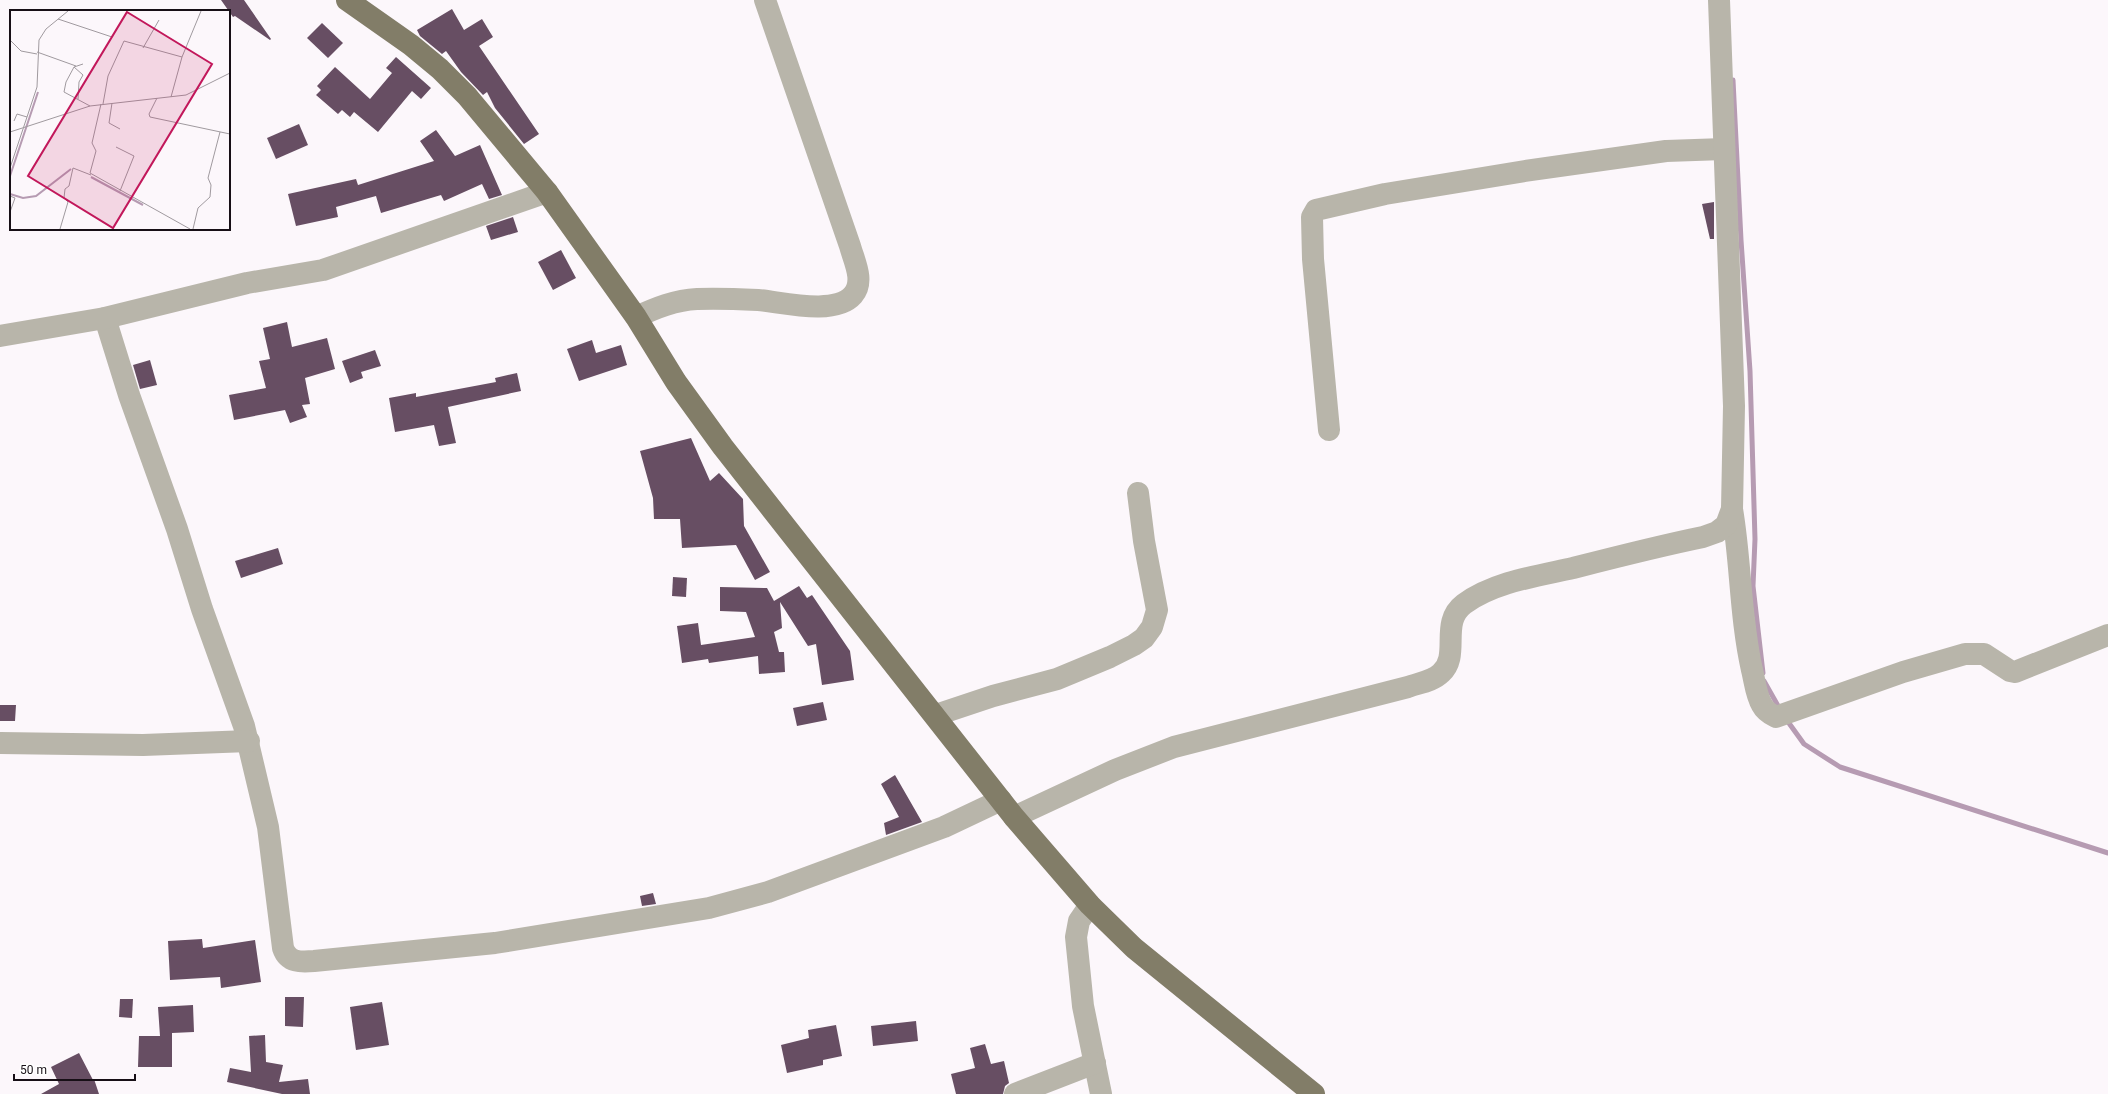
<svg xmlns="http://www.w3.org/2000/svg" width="2108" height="1094" font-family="Roboto,sans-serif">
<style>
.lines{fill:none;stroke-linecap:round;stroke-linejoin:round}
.stream{stroke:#b69bb2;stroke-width:5}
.building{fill:#674e63}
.minor{stroke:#b8b5aa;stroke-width:22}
.major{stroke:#827d68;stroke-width:22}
.inset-river{fill:none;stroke:#b69bb2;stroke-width:2}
.inset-road{fill:none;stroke:#a09a9f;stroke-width:1}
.view{fill:#c2185b;fill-opacity:0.15;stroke:#c2185b;stroke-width:2}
.inset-edge{fill:none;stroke:#170f16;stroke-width:2}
</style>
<rect width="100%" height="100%" fill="#fcf7fb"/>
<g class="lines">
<g class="stream">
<path d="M1733 80 1741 240 1750 371 1755 539 1753 586 1763 673"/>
<path d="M1764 681 1781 711"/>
<path d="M1786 719 1804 744 1840 767 2108 853"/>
</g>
</g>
<g class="building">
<path d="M221 0H244L271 39 270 40 235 16 233 17Z"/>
<path d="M452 9 464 30 482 19 493 37 479 46 539 134 524 144 495 108 487 92 483 95 461 72 446 51 442 54 420 36 417 30Z"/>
<path d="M322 23 343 43 328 58 307 38Z"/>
<path d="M396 57 431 88 421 99 412 91 378 132 354 112 350 117 342 110 338 114 316 95 321 90 317 86 335 67 370 99 392 73 386 68Z"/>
<path d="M299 124 308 145 276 159 267 138Z"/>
<path d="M436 130 455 156 480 145 502 195 489 199 482 184 444 201 441 195 381 213 376 196 336 207 338 217 296 226 288 194 356 179 358 185 434 161 420 141Z"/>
<path d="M1714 202V239H1710L1702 204Z"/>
<path d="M513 217 518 232 491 240 486 226Z"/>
<path d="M561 250 576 278 553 290 538 262Z"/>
<path d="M287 322 292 347 327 338 335 369 305 378 310 404 302 405 307 417 290 423 285 410 234 420 229 395 266 388 259 361 270 359 263 328Z"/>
<path d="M592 340 596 353 621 345 627 365 579 381 567 349Z"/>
<path d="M375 350 381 366 361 372 363 378 350 383 342 361Z"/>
<path d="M150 360 157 385 140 389 133 365Z"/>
<path d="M517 373 521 391 448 407 456 443 439 446 434 425 395 432 389 398 416 393V397L496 382 495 378Z"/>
<path d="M691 438 710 481 719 473 743 499 744 526 770 572 755 580 736 545 682 548 680 519H654L653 498 640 451Z"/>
<path d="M278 548 283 564 241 578 235 561Z"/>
<path d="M673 577 687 578 686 597 672 596Z"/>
<path d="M799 586 807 598 812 595 850 651 854 680 822 685 816 644 808 646 780 602 782 628 774 632 779 652H784L785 672 759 674 758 656 709 663 708 659 682 663 677 626 698 623 701 645 755 637 746 612 720 611V587L767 588 774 601Z"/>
<path d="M823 702 827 720 797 726 793 708Z"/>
<path d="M0 705H16L15 721H0Z"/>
<path d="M895 775 922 822 886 835 884 823 899 817 881 784Z"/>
<path d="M653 893 656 904 642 906 640 896Z"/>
<path d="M202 939 203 948 255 940 261 982 221 988 220 977 170 980 168 941Z"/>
<path d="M285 997H304L303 1027 285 1026Z"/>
<path d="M120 999H133L132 1018 119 1017Z"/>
<path d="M382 1002 389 1045 356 1050 350 1007Z"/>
<path d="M193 1005 194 1032 172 1033V1067H138L139 1036H160L158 1007Z"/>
<path d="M916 1021 918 1041 873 1046 871 1026Z"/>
<path d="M836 1025 842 1056 823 1060V1065L787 1073 781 1045 809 1038 808 1030Z"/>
<path d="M265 1035 266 1062 283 1065 279 1082 308 1079 310 1094H282L227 1082 230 1068 251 1072 249 1036Z"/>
<path d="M985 1044 991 1064 1004 1061 1009 1083 1005 1086 1003 1094H956L951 1074 975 1068 970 1048Z"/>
<path d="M79 1053 93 1080 94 1079 99 1094H41L59 1084 51 1067Z"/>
</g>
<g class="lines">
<g class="minor">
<path d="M636 317C656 308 675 300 697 299 717 298 738 299 758 300 782 302 835 316 853 295 865 281 854 261 850 246L765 0"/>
<path d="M105 318 129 395 177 529 202 609 244 726 268 827 283 948C288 963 301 962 314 961L495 943 709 908 768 892 944 827 1001 800"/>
<path d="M0 336 105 318 247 283 323 270 547 192"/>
<path d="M1329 430 1313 259 1312 217 1316 210 1385 194 1525 171 1666 151 1724 149"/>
<path d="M1732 509C1741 562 1740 617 1752 670 1755 682 1756 695 1762 705 1765 711 1770 714 1776 717L1903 672 1965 654H1984L2010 671 2015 672 2108 635"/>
<path d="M936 715 993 696 1057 679 1110 657 1134 645 1144 638 1152 627 1157 610 1144 541 1138 493"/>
<path d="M0 743 143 745 249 741"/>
<path d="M1014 817 1115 770 1174 747 1408 687C1419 683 1433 681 1441 673 1461 655 1439 623 1464 604 1494 582 1537 576 1573 568 1616 557 1659 546 1703 537L1717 532 1726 525 1732 509 1734 406 1719 0"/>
<path d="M1090 905 1079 921 1076 937 1083 1006 1101 1094"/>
<path d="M1015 1094 1095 1063"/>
</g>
<path class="major" d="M347 0 411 45 440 69 467 96 547 192 636 317 676 382 723 447 1014 817 1090 905 1134 948 1314 1094"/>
</g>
<g transform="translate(10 10)">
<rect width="220" height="220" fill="#fcf7fb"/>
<path class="inset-river" d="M0 166 28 82M81 167 133 195M0 184 13 188 26 186 61 159"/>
<path class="inset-road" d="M48 9 102 27M0 30 11 41 27 44M133 38 149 10M27 42 66 56M73 54 64 57 56 72 54 82 80 96M64 57 73 65 69 72 68 89M161 87 172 47 191 1M147 88 139 104 140 107 220 124M102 93 99 113 110 119M91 94 82 133 86 141 80 163 180 219M93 94 98 66 114 31 172 47M4 111 7 104 17 107M0 122 80 96 176 85 220 63M106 137 124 146 110 181M0 158 27 77 29 30 36 19 58 1M0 186 5 188 0 202M50 219 58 192 54 188 55 179 59 176 63 158 81 165M183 219 188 198 200 187 201 175 198 168 210 122"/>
<path class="view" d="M117 2 202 54 103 218 18 166Z"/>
<rect width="220" height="220" class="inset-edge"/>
</g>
<path d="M14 1074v6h121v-6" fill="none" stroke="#170f16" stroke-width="2"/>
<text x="20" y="1074" font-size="12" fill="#170f16" stroke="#ffffff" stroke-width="3" paint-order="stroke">50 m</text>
</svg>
